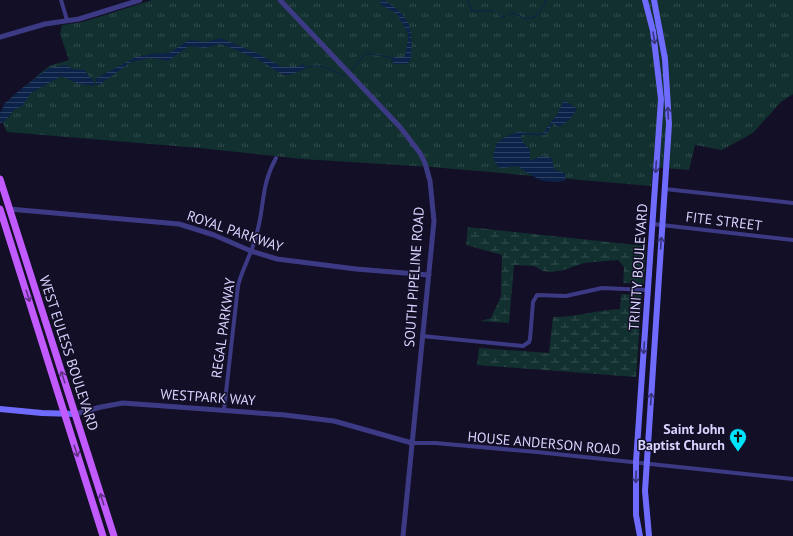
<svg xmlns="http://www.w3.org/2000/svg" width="793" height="536" font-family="'PT Sans',sans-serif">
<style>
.grass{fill:url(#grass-tufts)}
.wetland{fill:url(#wetland-marsh)}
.water{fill:url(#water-rules)}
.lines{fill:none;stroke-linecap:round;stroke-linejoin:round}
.stream{stroke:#0c2248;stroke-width:1}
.minor{stroke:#3d3a85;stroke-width:4}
.tertiary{stroke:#3d3a85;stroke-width:5}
.secondary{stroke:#6f6bff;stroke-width:6}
.primary{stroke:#c25bff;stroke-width:7}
.oneway{stroke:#38347d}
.oneway2{stroke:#623188}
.labels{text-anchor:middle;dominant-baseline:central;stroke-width:3;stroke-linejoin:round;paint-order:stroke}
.street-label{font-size:14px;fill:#d9d4ff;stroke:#130f26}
.poi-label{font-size:14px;font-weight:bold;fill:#d9d4ff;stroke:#130f26;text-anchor:end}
</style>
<defs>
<pattern id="grass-tufts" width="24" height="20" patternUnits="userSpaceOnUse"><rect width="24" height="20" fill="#12302f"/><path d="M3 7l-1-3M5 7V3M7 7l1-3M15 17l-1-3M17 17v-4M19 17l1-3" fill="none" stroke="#344d4e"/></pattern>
<pattern id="wetland-marsh" width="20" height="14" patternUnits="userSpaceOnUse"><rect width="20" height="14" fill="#12302f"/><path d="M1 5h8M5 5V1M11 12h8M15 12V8" fill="none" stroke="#344d4e"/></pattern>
<pattern id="water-rules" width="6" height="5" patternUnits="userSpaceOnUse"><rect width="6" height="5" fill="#0c2248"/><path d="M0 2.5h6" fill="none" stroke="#2f4163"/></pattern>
</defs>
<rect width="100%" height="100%" fill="#130f26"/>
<path class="grass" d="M152 0H793V94L781 102 753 133 722 150 695 145 689 170 653 167 651 186 431 167 302 159 199 148 7 132C1 120 0 115 5 103L49 66 69 60 60 34 62 25 83 22Z"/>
<g class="wetland">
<path d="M468 227 646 246 644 284 623 283 624 267 618 260 584 263 564 270 551 272 543 271 534 266 514 265 509 323 480 321 491 318 501 296 502 255 466 245Z"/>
<path d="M621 294 642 295 636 377 477 365 479 348 549 353 553 317C576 317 597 310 620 309Z"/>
</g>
<g class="water">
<path d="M380 0C387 0 388 3 393 6 414 22 412 35 411 59L407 64H394L391 60 395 57H405L409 34 397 14 381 5Z"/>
<path d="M220 38 259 54 282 67H297L304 64 305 69 289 75H283L259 60 227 46 220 44 205 48 189 46 168 61 151 58 131 62 99 85H97L95 79 136 57 151 54 169 53 189 40 206 42Z"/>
<path d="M66 65 73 69 85 70 90 78 93 79 95 86 79 84 61 76 31 93 23 105 14 110 4 122 0 123V113L5 103 21 89 49 68Z"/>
<path d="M564 100 577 109 570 119 559 127 553 123 546 134C538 137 530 133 521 135L522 141 530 150V161L541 156 552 158 554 169 566 174 565 181C539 184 537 178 517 166L503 168 498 167 493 158 496 144 505 137 518 132 541 134 544 132 558 113Z"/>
</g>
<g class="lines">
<g class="stream">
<path d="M468 0 472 11H494"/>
<path d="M498 13 501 17 505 16"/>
<path d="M508 15 514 13 525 19 535 17 544 6 546 0"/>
<path d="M408 32 409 39"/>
<path d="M305 68C318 62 332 70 344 76L347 74"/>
<path d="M350 72 366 53 394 58"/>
</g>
<g class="minor">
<path d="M61 0 67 20"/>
<path d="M665 189 793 203"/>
<path d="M653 224 793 240"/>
<path d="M422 336 523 346 529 342 530 339 533 302 537 295 566 296 602 288 648 290"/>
<path d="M224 410 238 286C242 269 252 253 256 236 265 207 260 187 276 158"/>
<path d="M412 443H435L537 452 793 479"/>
</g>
<g class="tertiary">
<path d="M280 0 400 127 420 153 425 163 430 181 434 221 403 536"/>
<path d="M0 37 45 24 79 19 140 0"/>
<path d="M9 209 179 224 214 235 251 251 277 259 356 269 429 275"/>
<path d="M75 414 101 407 123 403 285 415 334 421 412 443"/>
</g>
<g class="secondary">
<path d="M0 409 42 413 75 414"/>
<path d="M640 536 636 515V462L661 99 653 31 645 0"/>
<path d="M649 536 645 491 669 124 665 59 654 0"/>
</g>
<g class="primary">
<path d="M0 179 114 536"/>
<path d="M0 209 103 536"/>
</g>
</g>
<defs><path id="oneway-shaft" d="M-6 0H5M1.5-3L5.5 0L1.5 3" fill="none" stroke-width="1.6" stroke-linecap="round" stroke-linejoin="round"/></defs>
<g class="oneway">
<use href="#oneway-shaft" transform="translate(654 38) rotate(81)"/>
<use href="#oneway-shaft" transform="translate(668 113) rotate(-93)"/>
<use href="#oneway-shaft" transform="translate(656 167) rotate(93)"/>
<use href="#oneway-shaft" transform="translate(661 243) rotate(-86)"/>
<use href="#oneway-shaft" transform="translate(644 348) rotate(94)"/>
<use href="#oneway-shaft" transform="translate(651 399) rotate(-86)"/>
<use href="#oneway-shaft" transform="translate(636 477) rotate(92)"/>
</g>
<g class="oneway2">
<use href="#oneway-shaft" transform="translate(28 296) rotate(72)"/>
<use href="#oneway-shaft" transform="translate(63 377) rotate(-108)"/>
<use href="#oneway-shaft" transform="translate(76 451) rotate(72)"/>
<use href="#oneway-shaft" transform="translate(102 499) rotate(-107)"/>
</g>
<defs>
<g id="church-pin" transform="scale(0.9)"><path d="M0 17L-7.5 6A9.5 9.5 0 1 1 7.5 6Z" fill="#00e5ff" stroke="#130f26"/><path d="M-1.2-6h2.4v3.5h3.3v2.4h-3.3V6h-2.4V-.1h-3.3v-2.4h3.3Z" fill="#111"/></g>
</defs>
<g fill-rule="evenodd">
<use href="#church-pin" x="738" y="437"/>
</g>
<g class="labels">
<g class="street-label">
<text transform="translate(724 221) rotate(7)">FITE STREET</text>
<text transform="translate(235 231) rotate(19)">ROYAL PARKWAY</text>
<text transform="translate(638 267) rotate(-86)">TRINITY BOULEVARD</text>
<text transform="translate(414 277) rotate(-86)">SOUTH PIPELINE ROAD</text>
<text transform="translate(223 328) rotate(-82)">REGAL PARKWAY</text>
<text transform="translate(69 353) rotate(72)">WEST EULESS BOULEVARD</text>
<text transform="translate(208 397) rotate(4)">WESTPARK WAY</text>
<text transform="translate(544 443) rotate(5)">HOUSE ANDERSON ROAD</text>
</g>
<g class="poi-label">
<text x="725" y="429">Saint John<tspan x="725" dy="16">Baptist Church</tspan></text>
</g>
</g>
</svg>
